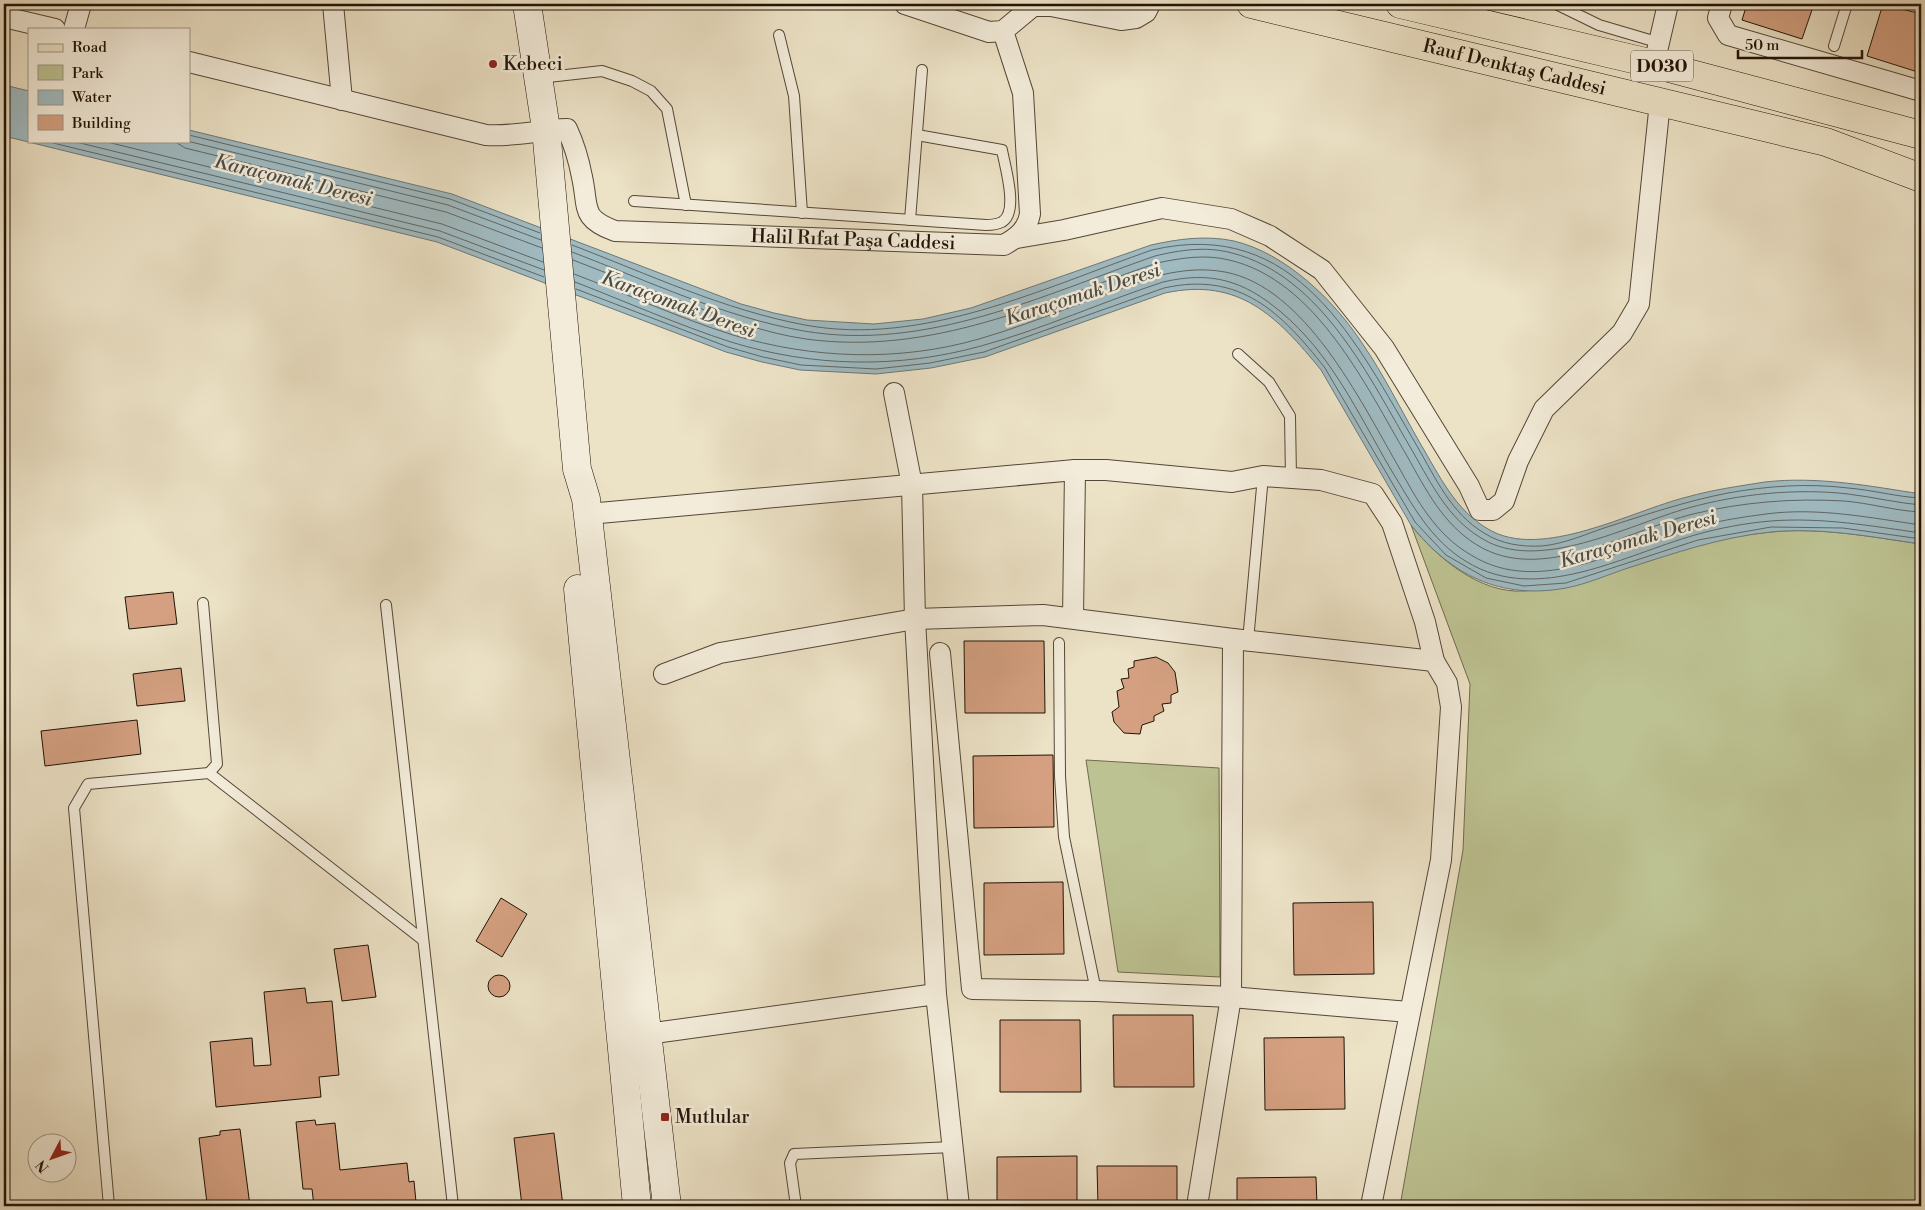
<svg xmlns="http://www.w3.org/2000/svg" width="1925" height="1210" font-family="'Libre Bodoni',serif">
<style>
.green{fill:#bdc292;stroke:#6f6a4c}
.water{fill:#9fbac1;stroke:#6d7776}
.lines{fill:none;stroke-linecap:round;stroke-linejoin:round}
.shore{stroke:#606664;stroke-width:1}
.building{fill:#d4a081;stroke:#211306}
.lane-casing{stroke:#544736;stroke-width:12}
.street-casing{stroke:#544736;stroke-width:22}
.secondary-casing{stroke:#211306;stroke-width:29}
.primary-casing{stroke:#211306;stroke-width:29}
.lane{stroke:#f3ecda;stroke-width:10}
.street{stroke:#f3ecda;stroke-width:20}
.secondary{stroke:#f3ecda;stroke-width:28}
.primary{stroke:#ece2c6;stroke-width:28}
.poi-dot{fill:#8f2418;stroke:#f3ecda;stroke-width:2}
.labels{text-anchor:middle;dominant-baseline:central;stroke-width:5;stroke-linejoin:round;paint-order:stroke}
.shield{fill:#f3ecda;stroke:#605446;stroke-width:1}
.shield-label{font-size:18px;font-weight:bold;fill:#211306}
.poi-label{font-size:19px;fill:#211306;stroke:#f3ecda;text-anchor:start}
.street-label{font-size:19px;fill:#211306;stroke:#f3ecda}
.water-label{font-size:20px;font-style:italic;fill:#4d4d47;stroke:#f3ecda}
</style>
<rect width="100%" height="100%" fill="#ece2c6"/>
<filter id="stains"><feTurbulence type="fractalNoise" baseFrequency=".004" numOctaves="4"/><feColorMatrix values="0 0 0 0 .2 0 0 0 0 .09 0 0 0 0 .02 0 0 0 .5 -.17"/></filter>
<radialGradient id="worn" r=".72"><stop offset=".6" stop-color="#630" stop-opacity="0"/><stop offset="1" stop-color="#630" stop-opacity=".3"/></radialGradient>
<g class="green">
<path d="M1411 525C1436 557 1480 594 1524 591 1544 590 1567 580 1587 575 1647 559 1708 538 1771 532 1821 527 1872 537 1921 544V1206H1400L1463 850 1470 684Z"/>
<path d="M1086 760 1219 768 1220 977 1118 972Z"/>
</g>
<path class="water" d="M4 85 29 91V141H189V130L452 194 741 304 774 313 807 320 874 324 923 319 971 308 1151 245C1178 239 1206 235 1234 241 1285 253 1334 300 1362 343 1384 375 1401 410 1420 443 1439 475 1455 510 1488 529 1541 561 1631 511 1687 497 1712 490 1739 486 1765 482 1817 476 1870 486 1921 494V544C1872 537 1821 527 1771 532 1721 537 1675 553 1628 568 1607 575 1587 584 1566 588 1500 600 1451 575 1411 525L1321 370C1277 316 1239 277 1165 293L985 357 931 368 876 374 800 370 762 362 726 352 437 242 4 136Z"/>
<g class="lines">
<g class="shore">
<path d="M189 135 450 199 540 233"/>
<path d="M45 141 438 237 544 277"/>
<path d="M72 141 440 231 544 270"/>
<path d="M103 141 442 224 543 262"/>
<path d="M174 141 185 148 446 212 542 248"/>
<path d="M187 141 448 205 541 240"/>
<path d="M572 245C648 274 724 310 805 325 923 347 1043 288 1152 250 1297 216 1356 342 1417 446 1436 479 1451 513 1484 533 1501 544 1521 547 1542 546 1563 544 1584 535 1604 528 1645 515 1686 501 1728 493 1767 486 1808 483 1848 488 1873 490 1897 497 1921 498"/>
<path d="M572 252C648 281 724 317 804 331 926 352 1043 295 1155 256 1180 250 1206 246 1232 253 1322 276 1370 379 1413 452 1432 485 1448 518 1481 538 1538 574 1628 525 1688 508 1739 494 1796 488 1848 494 1873 497 1897 503 1921 505"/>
<path d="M573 260C611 275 648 289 686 303 725 318 764 333 806 339 932 356 1040 303 1157 263 1181 258 1205 254 1229 260 1316 280 1366 386 1407 456 1426 490 1443 524 1477 545 1542 585 1628 530 1693 514 1743 502 1793 498 1844 501 1870 503 1895 511 1921 512"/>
<path d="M574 274C627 294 679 318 733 335 813 359 899 362 979 339 1041 321 1100 294 1161 275 1183 270 1203 268 1225 272 1305 287 1360 400 1397 464 1417 500 1435 534 1471 555 1540 598 1625 546 1694 527 1718 521 1742 517 1766 514 1818 507 1871 518 1921 525"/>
<path d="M575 282C627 302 678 325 731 342 812 367 898 369 981 346 1043 329 1102 302 1163 282 1211 271 1243 280 1281 312 1331 354 1358 413 1390 468 1412 504 1430 540 1467 562 1538 605 1624 555 1695 535 1719 528 1746 523 1771 521 1822 517 1871 526 1921 533"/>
<path d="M576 289 728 347 763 357 801 365 876 369 930 363 984 352 1164 288C1240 271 1281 312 1325 368L1415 522 1446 555 1486 578 1524 586 1566 583 1698 540 1771 527 1843 528 1921 539"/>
</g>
</g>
<g class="building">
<path d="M1747 4H1814L1802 39 1742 20Z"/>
<path d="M1883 4 1921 14V73L1867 56Z"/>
<path d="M173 592 177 624 129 629 125 597Z"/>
<path d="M964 641H1044L1045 713H965Z"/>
<path d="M1156 657 1168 663 1175 672 1178 692 1171 695V703L1162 704 1164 711 1154 716V721L1142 725 1140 734 1124 733 1114 722 1112 712 1119 707 1117 691 1124 688 1121 679 1129 678 1128 669 1134 667V661Z"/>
<path d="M181 668 185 701 137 706 133 674Z"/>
<path d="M137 720 141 754 45 766 41 731Z"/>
<path d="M1053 755 1054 827 974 828 973 756Z"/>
<path d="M1063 882 1064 954 984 955V883Z"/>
<path d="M501 898 527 914 502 957 476 941Z"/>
<path d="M1373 902 1374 974 1294 975 1293 903Z"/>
<path d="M368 945 376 997 342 1001 334 949Z"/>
<circle cx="499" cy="986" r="11"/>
<path d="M305 988 307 1003 332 1001 339 1075 319 1077 321 1097 216 1107 210 1042 252 1038 254 1066 271 1065 264 992Z"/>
<path d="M1113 1015H1193L1194 1087H1114Z"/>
<path d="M1000 1020H1080L1081 1092H1000Z"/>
<path d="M1344 1037 1345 1109 1265 1110 1264 1038Z"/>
<path d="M315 1120 316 1125 335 1123 340 1170 407 1163 409 1182 414 1181 416 1202 374 1206H314L312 1189H303L296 1122Z"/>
<path d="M240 1129 250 1206H182L207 1203 199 1138 220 1135V1131Z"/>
<path d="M554 1133 563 1206H522L514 1138Z"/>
<path d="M1077 1156V1206H997V1157Z"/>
<path d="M1097 1166H1177V1206H1098Z"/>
<path d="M1316 1177 1317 1206H1237V1178Z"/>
</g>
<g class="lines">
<g class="lane-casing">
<g id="lane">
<path d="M1556 4 1599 25 1660 43"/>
<path d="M779 35 794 96 802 213"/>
<path d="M1834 46 1847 4"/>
<path d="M539 78 602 71 632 81 651 91 667 109 686 205"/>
<path d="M634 201 986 225C991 225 998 224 1002 222 1019 212 1005 167 1002 150L917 135"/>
<path d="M910 220 922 70"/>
<path d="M1238 354 1269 382 1290 416 1291 478"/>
<path d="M386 605 453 1206"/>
<path d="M1248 641 1263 476"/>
<path d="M1059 643 1060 776 1064 837 1096 991"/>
<path d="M209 773 423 940"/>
<path d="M109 1206 74 808 88 784 209 773 217 764 203 603"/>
<path d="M796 1206 790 1163 794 1154 953 1147"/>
</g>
</g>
<g class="street-casing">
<g id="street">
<path d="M333 4 342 100"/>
<path d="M905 4 989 32 1003 31 1033 6H1051L1121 20 1136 18 1146 12 1150 4"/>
<path d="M1722 4 1718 18 1728 35 1921 91"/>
<path d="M4 17 55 29"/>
<path d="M74 29 81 4"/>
<path id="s1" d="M189 62 486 135C514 137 539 130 567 129 574 144 579 161 582 177 589 208 580 218 615 231L1004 245C1018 237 1027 230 1030 214L1023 93 1003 31"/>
<path d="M1654 64 1668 4"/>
<path d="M1017 238 1064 230 1162 208 1231 219 1270 236 1322 270 1384 348 1469 486 1480 510H1493L1504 501 1518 461 1544 409 1622 333 1639 304 1660 102"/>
<path d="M894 393 912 485 915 619 936 994"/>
<path d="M588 514 1075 470H1106L1232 482 1263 476 1321 480 1373 494 1392 523 1425 622 1434 661 1447 683 1451 707 1441 860 1371 1206"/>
<path d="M1073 618 1075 470"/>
<path d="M940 653 972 989 1096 991 1231 997 1409 1012"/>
<path d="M664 674 720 653 915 619 1043 615 1233 639 1434 661"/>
<path d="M647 1034 936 994 959 1206"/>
<path d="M1197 1206 1231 997 1233 639"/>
</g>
</g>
<g class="secondary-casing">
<g id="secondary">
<path d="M527 4 546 129 577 469 586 499 667 1206"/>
<path d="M578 589 637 1206"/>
</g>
</g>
<g class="primary-casing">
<g id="primary">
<path id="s2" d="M1251 4 1826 142 1921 178"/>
<path d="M1400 4 1654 64 1921 135"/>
</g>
</g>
<use href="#lane" class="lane"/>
<use href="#street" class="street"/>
<use href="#secondary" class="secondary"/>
<use href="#primary" class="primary"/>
</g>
<g class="poi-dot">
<circle cx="493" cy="64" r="5"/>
<rect x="660" y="1112" width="10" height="10" rx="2.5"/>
</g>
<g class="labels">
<rect class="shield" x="1631" y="50.5" width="62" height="31" rx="4"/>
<g class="shield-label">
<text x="1662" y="66">D030</text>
</g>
<g class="poi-label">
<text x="503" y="64">Kebeci</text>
<text x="675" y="1117">Mutlular</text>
</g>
<g class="street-label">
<text stroke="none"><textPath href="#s2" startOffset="271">Rauf Denktaş Caddesi</textPath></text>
<text stroke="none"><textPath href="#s1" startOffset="745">Halil Rıfat Paşa Caddesi</textPath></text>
</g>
<g class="water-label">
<text transform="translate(293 181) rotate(14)">Karaçomak Deresi</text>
<text transform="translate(1083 295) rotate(-18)">Karaçomak Deresi</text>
<text transform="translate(678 305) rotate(20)">Karaçomak Deresi</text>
<text transform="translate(1638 540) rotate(-16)">Karaçomak Deresi</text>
</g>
</g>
<rect width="1925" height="1210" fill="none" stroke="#ece2c6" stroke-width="20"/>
<rect x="5" y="5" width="1915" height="1200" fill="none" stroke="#211306" stroke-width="2.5"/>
<rect x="10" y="10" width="1905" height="1190" fill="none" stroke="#211306"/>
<rect x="28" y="28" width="162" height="115" fill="#f3ecda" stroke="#9f9585"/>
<rect x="38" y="44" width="25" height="8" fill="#ece2c6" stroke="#9f9585"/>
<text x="72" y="52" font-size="15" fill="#211306">Road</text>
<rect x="38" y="65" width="25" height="15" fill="#bdc292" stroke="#9f9585"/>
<text x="72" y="78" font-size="15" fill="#211306">Park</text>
<rect x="38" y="90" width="25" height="15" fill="#9fbac1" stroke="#9f9585"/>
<text x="72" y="102" font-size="15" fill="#211306">Water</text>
<rect x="38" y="115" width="25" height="15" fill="#d4a081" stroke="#9f9585"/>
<text x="72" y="128" font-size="15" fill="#211306">Building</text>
<g transform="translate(52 1158) rotate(229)"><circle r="24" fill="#f3ecda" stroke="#9f9585"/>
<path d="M0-4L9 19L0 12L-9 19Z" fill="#8f2418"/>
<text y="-8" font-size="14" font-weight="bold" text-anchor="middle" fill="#211306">N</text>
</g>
<path d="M1738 50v8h124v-8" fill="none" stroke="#211306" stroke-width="2.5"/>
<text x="1745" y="50" font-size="15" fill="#211306" stroke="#f3ecda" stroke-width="4" paint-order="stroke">50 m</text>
<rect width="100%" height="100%" filter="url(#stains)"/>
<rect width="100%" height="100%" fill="url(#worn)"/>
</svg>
